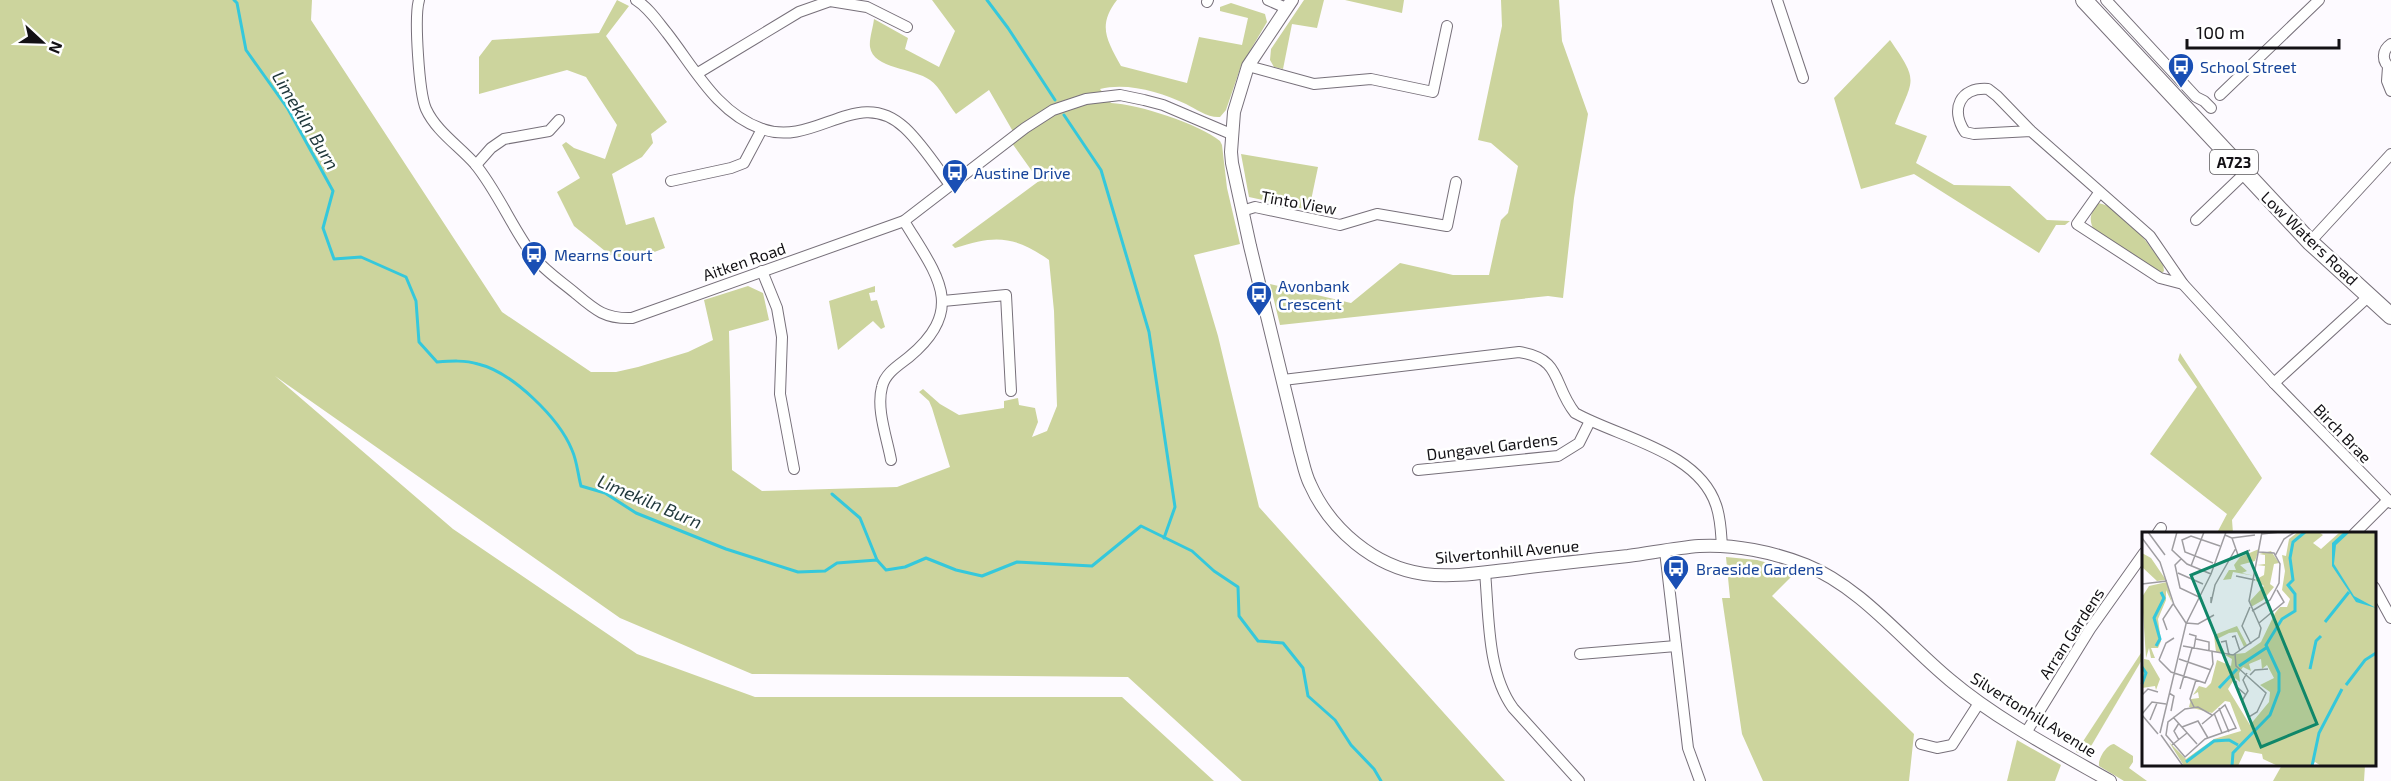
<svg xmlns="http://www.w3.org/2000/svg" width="2391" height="781" font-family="'Exo 2',sans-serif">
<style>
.green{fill:#ccd49d}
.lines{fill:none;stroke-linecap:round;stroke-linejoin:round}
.stream{stroke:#35c8db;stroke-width:3}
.minor-casing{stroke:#77707a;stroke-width:12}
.tertiary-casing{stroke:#77707a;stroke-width:14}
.primary-casing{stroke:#77707a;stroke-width:18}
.minor{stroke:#fff;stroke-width:10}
.tertiary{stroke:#fff;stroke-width:12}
.primary{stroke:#fff;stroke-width:16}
.labels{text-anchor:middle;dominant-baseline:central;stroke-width:5;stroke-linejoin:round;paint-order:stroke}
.shield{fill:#fff;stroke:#5a585b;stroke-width:1.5}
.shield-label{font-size:15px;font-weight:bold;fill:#131115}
.transit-label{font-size:16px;fill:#164399;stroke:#fff;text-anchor:start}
.street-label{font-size:16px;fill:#131115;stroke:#fff}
.water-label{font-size:18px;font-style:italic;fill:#21393d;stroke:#fff}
.inset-river{fill:none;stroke:#35c8db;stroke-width:3}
.inset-road{fill:none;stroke:#9f9da1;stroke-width:1.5}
.view{fill:#108769;fill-opacity:0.15;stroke:#108769;stroke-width:3}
.inset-edge{fill:none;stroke:#131115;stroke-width:3}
</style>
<rect width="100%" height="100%" fill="#fdfaff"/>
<g class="green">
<path d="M0 0H312L311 20 502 312 591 372H616L638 367 688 352 713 340 704 300 748 286 763 293 769 320 729 331 732 470 762 491 897 487 950 467 932 408 929 401 919 392 923 389 940 404 959 415 1004 408V401L1018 398 1019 405 1035 408 1038 422 1032 437 1047 431 1057 406 1054 311 1049 260C1013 235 995 235 955 248L952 245 1039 181 1009 139 1015 135 989 90 956 114C948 104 940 87 930 80 914 68 873 69 870 47 869 39 873 28 874 19L908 38 905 49 939 67 955 31 932 0H1117C1097 26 1107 40 1121 66L1187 83 1199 37 1242 45 1248 18 1220 11V7L1231 3 1265 14 1267 22 1241 66 1226 110 1220 117C1208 118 1196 109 1186 104 1161 92 1127 82 1100 89L1111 103C1138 104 1199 124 1220 141L1222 145 1227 188 1240 244 1194 255 1218 336 1259 507 1505 781H1242L1128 677 752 674 620 618 275 376 453 529 637 654 755 697H1122L1214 781H0Z"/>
<path d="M617 0 629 6 606 36 667 122 651 134 653 143 642 157 612 174 626 225 654 217 665 248 633 260 610 255 574 226 557 192 580 178 562 145 566 142 574 148 605 159 617 125 586 77 567 70 479 94V57L492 40 599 33Z"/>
<path d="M1304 0H1324L1317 28 1292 24 1283 69 1274 67 1270 60 1271 49Z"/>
<path d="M1345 0H1404L1402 13Z"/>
<path d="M1501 0H1559L1562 41 1588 114 1574 198 1563 298 1548 296 1280 325 1270 284 1351 303 1400 263 1453 275H1489L1501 220 1508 213 1518 166 1491 143 1478 140 1502 26Z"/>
<path d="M1890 40C1920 83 1913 78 1895 124L1927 136 1916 163 1954 185 2010 186 2047 220 2070 221 2065 225H2056L2039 253 1914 174 1861 189 1834 98Z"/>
<path d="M1241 154 1318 167 1309 210 1249 197Z"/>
<path d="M2098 203C2124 207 2148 244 2163 264L2164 271 2162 273 2095 232C2088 220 2090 214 2098 203Z"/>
<path d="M875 286V292L869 293 871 301 877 300 885 327 881 329 873 321 838 350 829 301Z"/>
<path d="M2180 353 2262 478 2232 520 2233 533H2217L2227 514 2150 454 2197 387 2178 360Z"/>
<path d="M1726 557 1757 560 1797 571 1772 596 1914 734 1909 781H1763L1742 734 1722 598H1730Z"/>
<path d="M2143 650V658L2087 753 2083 754 2076 752Z"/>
<path d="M2017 740 2061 765 2055 781H2007Z"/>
<path d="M2114 744 2133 756V762L2129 768 2147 781H2124L2099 766C2098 759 2106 745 2114 744Z"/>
<path d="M2282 765H2365L2364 781H2273Z"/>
</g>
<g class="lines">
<g class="stream">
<path d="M234 0 237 3 246 50 288 109 333 191 323 228 334 259 361 257 406 277 416 301 419 342 437 362C451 361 465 360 478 364 512 372 559 418 572 450 577 461 578 475 581 486L605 493 636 513 726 549 798 572 825 571 837 563 877 560 886 570 905 567 926 558 956 570 982 576 1017 562 1092 566 1141 526 1192 551 1214 571 1238 587 1239 616 1258 641 1283 643 1303 668 1308 696 1335 720 1351 745 1374 769 1381 781"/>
<path d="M987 0 1008 28 1055 100"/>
<path d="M1064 115 1101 170 1149 332 1175 507 1164 538"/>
<path d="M832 494 860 518 877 560"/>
</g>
<g class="minor-casing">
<g id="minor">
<path d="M419 0C414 17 419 93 426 109 436 131 459 146 475 164 498 192 512 228 534 257 545 271 562 282 575 293 595 310 605 319 632 318L904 221 1025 128 1053 110 1086 99 1120 95 1144 100 1163 105 1231 134"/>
<path d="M636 0C649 8 658 22 667 33 695 69 717 113 762 129 816 148 858 84 905 128 922 144 936 166 950 185"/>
<path d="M1268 0 1286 8"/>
<path d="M1777 0 1803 78"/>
<path d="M2106 0 2196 97 2204 101 2211 108"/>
<path d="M1207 2 1208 0"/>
<path d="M2391 44C2382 50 2381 62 2391 68"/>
<path d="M1248 66 1314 84 1371 79 1433 92 1447 26"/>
<path d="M2388 67 2387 81 2391 91"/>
<path d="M698 73 799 12 830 1 867 7 907 27"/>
<path d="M2220 95 2319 0"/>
<path d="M2031 131 1974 134 1965 132C1950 109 1960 87 1988 89L1997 96 2031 131 2150 236 2183 284 2274 383 2391 503"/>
<path d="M476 165 491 148 504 139 549 131 559 120"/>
<path d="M671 181 731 168 744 163 762 129"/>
<path d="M2099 193 2077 224 2160 278 2183 284"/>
<path d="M1242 211 1255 207 1340 225 1377 214 1447 226 1456 182"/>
<path d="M2196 220 2245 173"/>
<path d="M2310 242 2391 154"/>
<path d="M762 271 777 308 782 337 780 394 794 469"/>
<path d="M943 301 1006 295 1011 391"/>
<path d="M1283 380 1519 352C1563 359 1552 384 1575 413 1620 438 1698 451 1716 505 1721 519 1721 533 1722 547"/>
<path d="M2274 383 2369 296"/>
<path d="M891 460C887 438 876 409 882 387 885 373 899 365 909 357 968 308 936 274 904 221"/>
<path d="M1418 470 1558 456 1579 443 1590 421"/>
<path d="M2157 534 2161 528"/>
<path d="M2354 534 2388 500"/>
<path d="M1665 551 1688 748 1700 781"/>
<path d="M1485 572C1489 616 1487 672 1513 708L1579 781"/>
<path d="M2374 587 2391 618"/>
<path d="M1580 654 1676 646"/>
<path d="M2027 731 2090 629 2144 553"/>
<path d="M1921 744 1937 748 1952 745 1979 703"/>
</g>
</g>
<g class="tertiary-casing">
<path id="tertiary" d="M1292 0 1248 66 1234 112 1231 152 1232 163 1250 246 1300 452C1303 462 1305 474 1310 484 1330 529 1374 567 1424 574 1454 578 1485 572 1514 569 1552 564 1590 560 1628 556 1651 553 1675 548 1699 546 1734 544 1773 552 1806 565 1861 587 1904 642 1950 680 1996 719 2057 751 2110 781"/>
</g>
<g class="primary-casing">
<path id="primary" d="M2084 0 2310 242 2391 316"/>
</g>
<use href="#minor" class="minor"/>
<use href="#tertiary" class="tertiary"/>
<use href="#primary" class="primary"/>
</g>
<defs>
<g id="bus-pin" transform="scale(1.35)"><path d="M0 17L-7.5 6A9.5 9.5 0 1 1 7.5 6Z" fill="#1a4fb4" stroke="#fff"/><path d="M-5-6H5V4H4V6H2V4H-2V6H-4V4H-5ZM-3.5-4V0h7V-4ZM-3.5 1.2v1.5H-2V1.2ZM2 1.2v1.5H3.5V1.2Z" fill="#fff"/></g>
</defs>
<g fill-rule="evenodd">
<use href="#bus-pin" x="2181" y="66"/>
<use href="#bus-pin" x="955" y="172"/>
<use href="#bus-pin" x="534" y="254"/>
<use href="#bus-pin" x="1259" y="294"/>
<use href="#bus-pin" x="1676" y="568"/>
</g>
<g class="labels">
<rect class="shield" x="2210" y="150" width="48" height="24" rx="4.5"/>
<g class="shield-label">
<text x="2234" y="162">A723</text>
</g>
<g class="transit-label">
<text x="2200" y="66">School Street</text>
<text x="974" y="172">Austine Drive</text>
<text x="554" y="254">Mearns Court</text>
<text x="1278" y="285">Avonbank<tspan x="1278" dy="18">Crescent</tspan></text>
<text x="1696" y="568">Braeside Gardens</text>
</g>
<g class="street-label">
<text transform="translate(1299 202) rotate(10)">Tinto View</text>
<text transform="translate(2310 238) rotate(44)">Low Waters Road</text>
<text transform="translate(744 261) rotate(-19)">Aitken Road</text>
<text transform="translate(2343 433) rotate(46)">Birch Brae</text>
<text transform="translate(1492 446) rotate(-7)">Dungavel Gardens</text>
<text transform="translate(1507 551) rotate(-5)">Silvertonhill Avenue</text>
<text transform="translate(2071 633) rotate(-57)">Arran Gardens</text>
<text transform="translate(2034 714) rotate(32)">Silvertonhill Avenue</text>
</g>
<g class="water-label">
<text transform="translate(306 120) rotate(59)">Limekiln Burn</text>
<text transform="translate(650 501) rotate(23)">Limekiln Burn</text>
</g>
</g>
<g transform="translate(2142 532)">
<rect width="234" height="234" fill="#fdfaff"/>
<path d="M156 0H177L181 3 171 11 179 17 198 0H234V234H179L173 230 169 234H136L121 227 120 222 103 219 96 234H42L27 210 44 227 72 207 99 199 88 170 83 169 70 181 47 175 49 167 57 166 56 160 51 163 57 154 64 156 69 151 75 128 89 134 90 127 83 123 103 121 119 110 133 81 138 75H145L148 67 140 58 143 39 140 23 144 24 147 7ZM119 127 120 137 125 133 132 146 118 153 128 160 127 170 108 193 86 157 93 146 98 150 97 141 101 135 109 139 107 132ZM117 17 113 29 98 33 105 39 100 41 113 44 91 40 89 47 81 48 87 38H94L92 33 98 25ZM129 19 137 31 132 32 128 52 132 55 121 68 109 75 108 69 122 54 113 48 122 43 123 34 115 33 123 32V23L117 22ZM0 21 9 26 24 48 15 49 0 35ZM25 50 30 71 24 58V68L16 87 19 109 16 116H9L13 126H9L7 116 4 126 0 65 7 54ZM95 94 105 113 102 115 95 100 87 101 75 107 83 121 74 120 72 103ZM2 127 7 128 18 147 14 158 13 154 0 156Z" fill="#ccd49d" fill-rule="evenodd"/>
<path d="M208 0 194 13 192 32 212 64 234 76 214 70 190 34V11L201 1Z" fill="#35c8db"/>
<path class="inset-river" d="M183 90 207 60M14 114 18 107 12 86 22 66 19 60M97 134 124 116M0 135 4 141 0 152M168 137 174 109 179 104M204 153 223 128 234 121M77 156 95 137M44 230 72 209 87 208 96 213M90 234 91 221 128 183 137 159V141L124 113 140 87 153 79V62L146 53 151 48 148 26 151 10 163 0M170 234 177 201 200 157"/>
<path class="inset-road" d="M6 0 23 23M35 0 30 18 45 32 69 42M120 2 138 0M83 3 90 6 96 23M0 6 18 30 32 73 44 91M90 6 113 3M133 24 142 7 153 0M39 27 33 33 38 56 57 65M85 29 108 18M71 31 43 20 40 8 49 4 78 14M49 34 62 0M36 41 61 52M94 44 113 48M0 52 25 49M69 65V71L73 53 94 16M108 75 100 94 109 112M110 79 128 68 137 51 138 32 132 21 117 20M44 91 56 92 72 83M117 91 142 70 135 58M25 98 21 87 31 72M47 102 54 104 52 116M90 105 93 104 98 119M54 107 67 110V119M79 110 84 109 87 123M41 114 91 123 117 105 119 96 107 69 120 0M93 122 94 134 124 161 115 180 107 185 100 169M37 127 69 138M17 128 29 140 63 151 71 132 70 120M17 128 24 111 32 106M108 143 113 138 126 137M94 149 95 155 104 163M38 157 50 116M27 161 32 164 29 179M0 163 6 157 16 160M100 169 106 159 101 148 105 141M52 175 48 167 54 148M77 176 87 200M72 181 80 201M0 182 10 170 24 172M0 183 16 202M31 185 55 212M8 188 15 171M37 191 32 199 37 208M60 192 83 173 94 196 63 207 43 225 24 203 26 190 43 177 56 175 70 183M40 195 56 189 66 206M18 201 44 92 69 42 84 0M19 203 41 234M30 213 45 201"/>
<path class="view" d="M105 20 175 192 119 215 49 43Z"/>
<rect width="234" height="234" class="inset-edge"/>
</g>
<g transform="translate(42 42) rotate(112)" stroke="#ffffff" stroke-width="4.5" paint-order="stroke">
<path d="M0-4.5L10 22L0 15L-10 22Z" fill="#131115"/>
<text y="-9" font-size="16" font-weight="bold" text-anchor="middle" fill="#131115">N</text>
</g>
<path d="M2187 39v9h152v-9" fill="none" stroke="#131115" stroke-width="3"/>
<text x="2196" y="39" font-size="18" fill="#131115" stroke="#ffffff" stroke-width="4.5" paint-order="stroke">100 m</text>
</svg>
